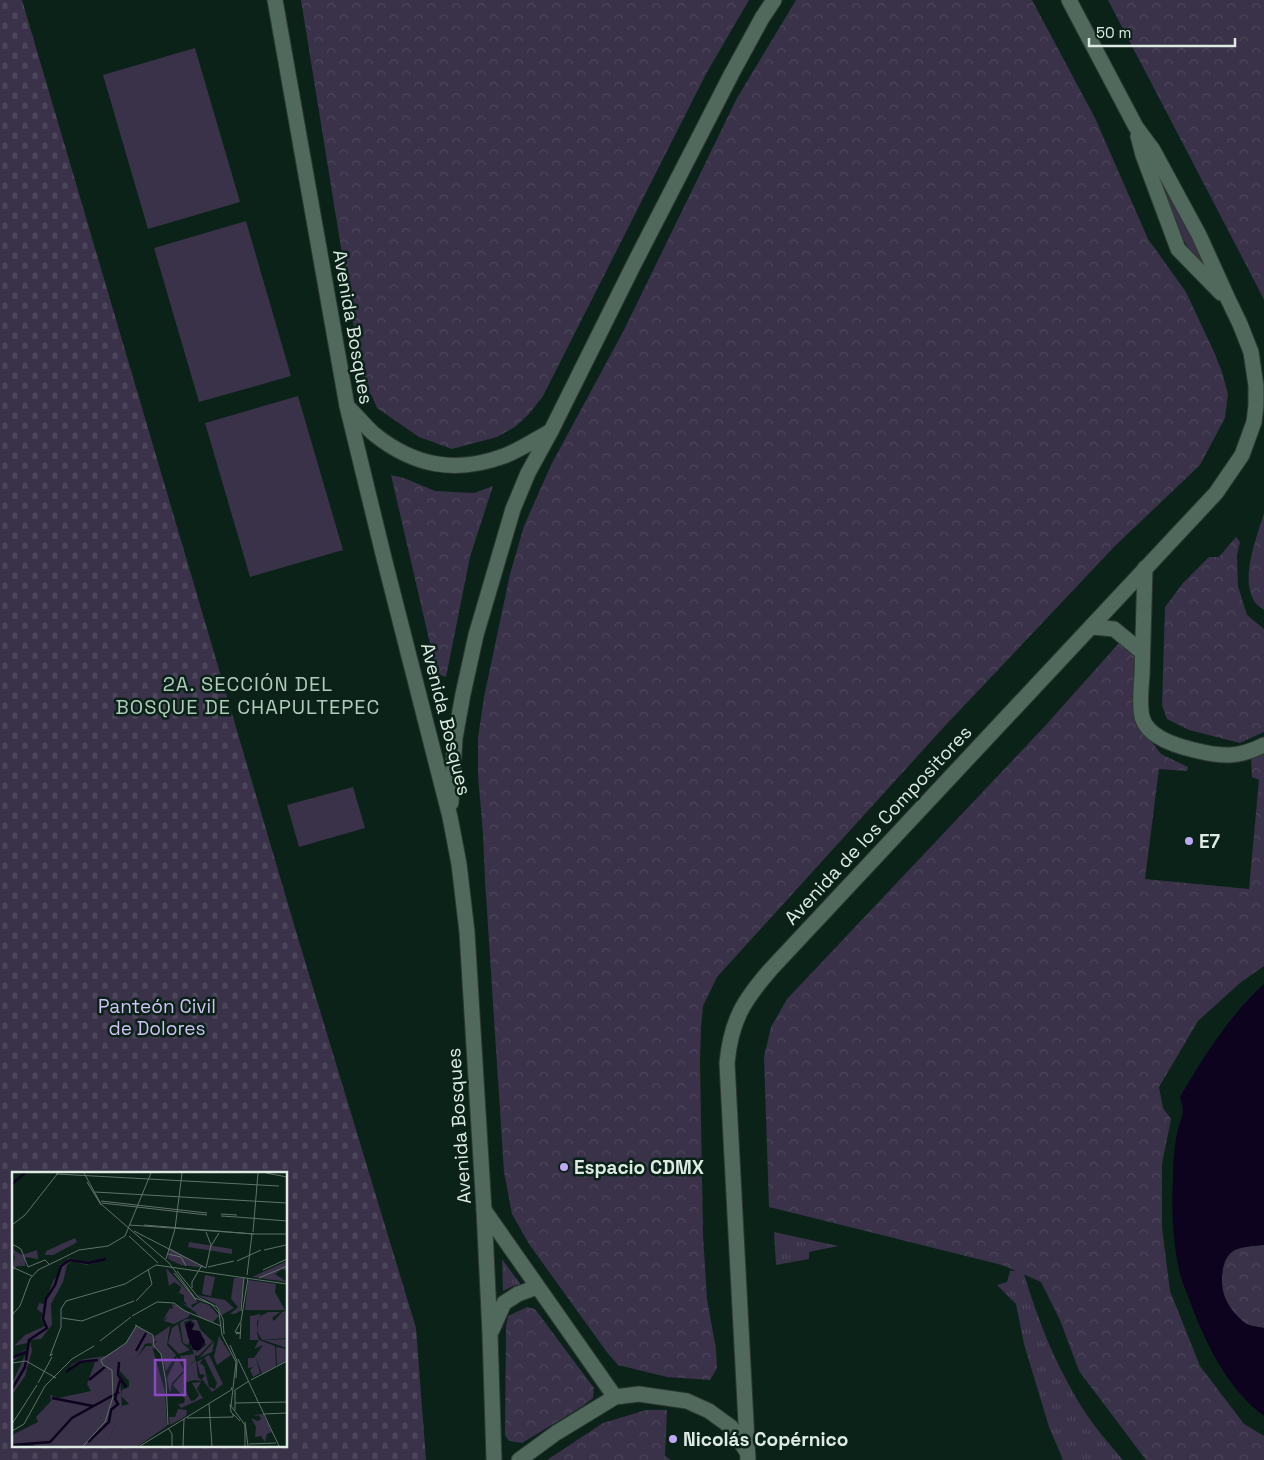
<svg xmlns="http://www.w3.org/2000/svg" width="1264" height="1460" font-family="'Space Grotesk',sans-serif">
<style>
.grass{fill:url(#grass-tufts)}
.forest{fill:url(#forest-crowns)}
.cemetery{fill:url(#cemetery-stones);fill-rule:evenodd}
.garden{fill:#393249}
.water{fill:#0e031f}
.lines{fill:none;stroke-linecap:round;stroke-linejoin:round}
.minor-casing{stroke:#2c3931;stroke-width:17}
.minor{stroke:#50695c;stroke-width:15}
.poi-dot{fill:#c0a8f4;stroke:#0b2218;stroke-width:2}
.labels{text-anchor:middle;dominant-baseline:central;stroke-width:5;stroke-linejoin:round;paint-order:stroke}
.street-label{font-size:19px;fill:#ddebe3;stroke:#0b2218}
.poi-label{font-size:19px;font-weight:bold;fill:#ddebe3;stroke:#0b2218;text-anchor:start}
.park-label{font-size:19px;fill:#d1c2f5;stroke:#0b2218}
.neighbourhood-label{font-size:20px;letter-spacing:1px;fill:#b1ccbd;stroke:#0b2218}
.inset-river{fill:none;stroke:#0e031f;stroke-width:2.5}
.inset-road{fill:none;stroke:#5f7269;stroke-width:1}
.view{fill:#8a49c4;fill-opacity:0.15;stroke:#8a49c4;stroke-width:2.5}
.inset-edge{fill:none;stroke:#ddebe3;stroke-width:2.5}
</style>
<defs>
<pattern id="grass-tufts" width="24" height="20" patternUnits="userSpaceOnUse" patternTransform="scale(1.25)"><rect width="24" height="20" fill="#393249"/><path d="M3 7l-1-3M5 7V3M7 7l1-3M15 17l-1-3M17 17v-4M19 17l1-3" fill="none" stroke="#4c465a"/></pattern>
<pattern id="forest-crowns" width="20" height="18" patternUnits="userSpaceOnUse" patternTransform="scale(1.25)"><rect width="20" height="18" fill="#393249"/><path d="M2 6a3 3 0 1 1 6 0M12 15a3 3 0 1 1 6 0" fill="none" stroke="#4c465a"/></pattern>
<pattern id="cemetery-stones" width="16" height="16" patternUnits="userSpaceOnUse" patternTransform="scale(1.25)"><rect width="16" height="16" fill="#393249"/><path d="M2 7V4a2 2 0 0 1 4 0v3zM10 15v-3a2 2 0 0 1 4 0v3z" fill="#4c465a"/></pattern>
</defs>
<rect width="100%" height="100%" fill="#0b2218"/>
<g class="grass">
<path d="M774 1232 838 1246 809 1252V1259L776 1265Z"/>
<path d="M502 1259 521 1285 513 1286 503 1291Z"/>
<path d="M1010 1271H1023C1035 1310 1049 1349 1069 1385 1083 1413 1103 1437 1123 1460H1063L1049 1427 1024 1344 1016 1304 997 1285 1007 1282Z"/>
</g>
<g class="forest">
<path d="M301 0H749L706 74 543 396 529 414 515 427 497 437 452 449 419 437 377 408 372 396 363 384Z"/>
<path d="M796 0H1032L1095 118 1148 239 1186 292 1214 352 1222 372 1228 394 1225 418 1200 465 1115 546 943 728 717 977 703 1006 701 1028 700 1062 703 1235 707 1299 716 1349 717 1368 710 1380 667 1377 618 1365 606 1351 529 1244 512 1214 504 1172 485 880 483 834 478 775V738L484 697 510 574 524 526 551 465 624 330 737 98Z"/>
<path d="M1108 0H1264V300L1255 282Z"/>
<path d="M391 475 404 478 435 491 474 493 493 486 470 557 446 677 437 674Z"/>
<path d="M1264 513V610C1260 607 1255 604 1253 599 1241 575 1257 537 1264 513Z"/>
<path d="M1236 537 1240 542 1237 555 1238 586 1247 615 1264 629V732L1240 743 1189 730 1167 719 1162 705 1165 607 1183 583 1209 557H1219Z"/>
<path d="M1119 643 1136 657 1143 730 1161 754 1188 767 1187 771 1159 769 1145 879 1249 889 1259 780 1252 777 1251 759 1264 754V966L1240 983 1198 1021 1159 1087 1163 1108 1171 1119 1162 1164V1227L1170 1291 1200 1366 1244 1424 1264 1436V1460H1146L1079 1371 1060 1320 1041 1282 1002 1265 769 1207 764 1057 771 1027 787 999 1045 726Z"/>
<path d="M1264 1245V1328C1258 1327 1250 1326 1245 1323 1237 1317 1227 1305 1224 1295 1220 1282 1221 1259 1233 1251 1242 1246 1254 1246 1264 1245Z"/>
<path d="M527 1307 535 1309 594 1388 593 1398 583 1406 522 1443 509 1441 505 1435 506 1326 508 1316Z"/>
<path d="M646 1410H667L665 1456 671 1460H547L603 1423Z"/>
</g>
<path class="cemetery" d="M0 0H22L298 938 416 1328 426 1460H0ZM14 1174H286V1446H14Z"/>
<g class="garden">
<path d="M195 48 240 202 148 229 103 75Z"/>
<path d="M1148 150 1209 265 1206 266 1187 246 1179 231Z"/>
<path d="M246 221 291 376 199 402 154 248Z"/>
<path d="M298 396 343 550 250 577 205 423Z"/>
<path d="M353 787 365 828 299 847 287 805Z"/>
</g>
<path class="water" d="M1264 984V1245C1254 1246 1242 1246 1233 1251 1221 1259 1220 1282 1224 1295 1227 1305 1237 1317 1245 1323 1250 1326 1258 1327 1264 1328V1416C1227 1389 1205 1342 1189 1299 1186 1291 1182 1282 1180 1274 1173 1243 1171 1211 1173 1179 1173 1164 1174 1148 1177 1133 1181 1116 1186 1115 1180 1097 1204 1056 1229 1016 1264 984Z"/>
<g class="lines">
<g class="minor-casing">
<g id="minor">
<path d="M275 0 347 406 384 558 450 817 459 864 467 932 484 1210 490 1334 494 1460"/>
<path d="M1138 136 1143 155 1178 249 1221 293"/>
<path d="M347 406C356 415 365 426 374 434 414 466 455 474 504 456 520 450 536 439 551 431"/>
<path d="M1145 568C1144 604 1143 639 1142 675 1141 686 1139 710 1143 720 1150 738 1177 746 1194 750 1222 757 1238 758 1264 745"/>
<path d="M1092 627 1114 629 1142 652"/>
<path d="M451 803 455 738 463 694 476 635 513 509 528 473 551 431 633 266 732 73 762 18 774 0"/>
<path d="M484 1210 615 1397"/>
<path d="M492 1330 504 1303 518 1294 537 1287"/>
<path d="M519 1460 556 1433 615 1397 639 1394 687 1401 709 1411 731 1427 747 1452"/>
<path d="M748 1460 727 1063C731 1021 743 1001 771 969L1216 493 1242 455 1254 422 1256 405V386L1251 352 1240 324 1228 299 1199 235 1153 150 1136 127 1069 0"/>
</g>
</g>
<use href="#minor" class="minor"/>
</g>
<g class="poi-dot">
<circle cx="1189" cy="841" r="5"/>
<circle cx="564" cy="1167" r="5"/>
<circle cx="673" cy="1439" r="5"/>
</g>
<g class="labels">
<g class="street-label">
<text transform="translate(353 327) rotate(80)">Avenida Bosques</text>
<text transform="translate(446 719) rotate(76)">Avenida Bosques</text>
<text transform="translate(878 825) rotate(-47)">Avenida de los Compositores</text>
<text transform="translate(459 1126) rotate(-94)">Avenida Bosques</text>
</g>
<g class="poi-label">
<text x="1199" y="841">E7</text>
<text x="574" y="1167">Espacio CDMX</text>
<text x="683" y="1439">Nicolás Copérnico</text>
</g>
<g class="park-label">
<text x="157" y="1006">Panteón Civil<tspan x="157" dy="22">de Dolores</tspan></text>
</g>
<g class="neighbourhood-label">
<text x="248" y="684">2A. SECCIÓN DEL<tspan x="248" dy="23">BOSQUE DE CHAPULTEPEC</tspan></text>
</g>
</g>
<g transform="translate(12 1172)">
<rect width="275" height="275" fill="#0b2218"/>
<path d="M63 66 65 70 62 72 41 83H33L34 79ZM177 70 220 77V82L176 75ZM158 76 194 96 169 93 156 87ZM193 103 203 105 199 124 190 122ZM222 106H232L228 139 223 142H218L226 135 219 127ZM236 108 264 112 263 120 273 138H233ZM188 130 197 133 207 144 201 150 187 145 180 136ZM207 164 219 183 205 193 202 185ZM166 237 175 238 174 244 158 253 157 245H163ZM251 242 260 260 255 262 253 270 249 264 243 265 244 255 239 246 246 249 249 247 247 243 244 244 242 243Z" fill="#393249"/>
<path d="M0 77 10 83 25 78 26 87 13 85V94H5L0 100 3 85ZM275 89V99L270 97 263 102 275 110 240 105ZM154 96 186 130 179 133 183 140 170 131 176 133 172 129V123L167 121 169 115 162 110 157 114ZM185 123 213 128 222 136 210 143 203 132ZM160 132 164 133 178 142 176 145 162 152 152 149 157 144 151 148 158 136 161 137ZM275 139V166L250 168 245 159 247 145 256 140H268L260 146 262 149 270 140ZM249 142 245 150V161L247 168 263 174 264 194 250 202 244 186 248 201 241 205 238 198 241 195 236 196V186H242L251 173 242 177 247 168H238V144ZM174 147 185 148 188 157 202 171 200 180 187 186 201 171 200 170 186 184 183 183V188L174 196 184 188 186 205 190 209 183 208 174 210 171 214 179 229 183 228 187 223 180 211 189 210 185 217 191 226 169 236 166 232 172 231 173 227 161 213 174 198 168 184 182 182 179 174V172L185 180 194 173 188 159 180 158 183 152 179 148 172 150 178 168 176 173 171 171 168 151ZM166 152 170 171 178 178 167 182 156 171 160 156ZM125 154 141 164 143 176 141 177 139 171 133 172 125 186 107 190 110 235H106L105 250 96 268H91V274H21L23 271 0 274V263L26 250 24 245 39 229 38 223 46 226 79 219 75 212 83 190 68 191 55 200 60 193 68 188 93 184 112 173ZM158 154 155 173 164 183 154 199 149 182 142 173 145 169 141 170 143 164ZM275 167V176L251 168H256ZM264 175 275 177V188L265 194ZM197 183 211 212 200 220 190 207 193 203 188 202 185 190ZM192 185 205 211 203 217 197 215 192 194 188 191ZM165 185 172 198 160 211 158 221 155 206Z" fill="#393249" fill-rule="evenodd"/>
<path d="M134 174H140L153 220 155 254 126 274H91V268H96L105 250V235L117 232 109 224 110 218 117 215V209L105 196 109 194 106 192 108 188 125 186Z" fill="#393249"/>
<path d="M56 86 75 90 93 87 75 93 60 89 55 93 51 110 39 132 40 153 29 167 18 168 20 179 13 204 0 223V211L15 179 0 190V186L16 176 15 171 2 174 13 163 33 154 29 147 31 142 25 137 27 131 32 132 42 107 47 105 48 92 54 91Z" fill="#393249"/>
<path d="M178 149 182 153 179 158 187 159 193 169 188 178H181L176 165 173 153Z" fill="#0e031f"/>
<path class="inset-river" d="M0 12 13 1M124 179 134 161M0 186 16 179M107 190 106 203 114 215M54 200 68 190 86 188M77 208 93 195M0 217 13 195 17 168 35 156 31 147 34 127 43 113 49 94 58 88 76 91 94 87M40 226 81 234M76 270 97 250 99 238 106 232 103 227 108 208M0 273 38 270 60 246 107 220"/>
<path class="inset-road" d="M72 1 89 32 157 91 183 126 199 132 207 141 210 163 224 190 219 234 233 253V274M254 1 275 5M44 2 267 14M75 10 89 33M83 20 275 31M89 29 195 41M90 31 195 43M209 42 225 43M209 44 225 45M225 45 275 49M0 53 13 43 46 1M117 53 132 54M132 53 242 62 132 54M122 59 194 96M241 60 246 1M242 62H275M117 64 146 91M0 72 9 77 16 95 33 88 37 92M199 74 207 61M252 78 274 73M156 82 169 85 174 94M154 87 163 57 170 1M225 89 249 78M0 95 20 104M196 95 222 89M194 96 199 73 194 60M251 98 275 87M165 99 186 125 205 135 211 147 212 162M162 101 184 128M235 103 240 62M247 106 275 94M180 116V110L190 93M124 129 140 112 136 97M229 139 232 105M0 143 8 134 18 107 26 98 67 78 96 74 113 64 139 1M120 144 145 130 162 131 173 139 209 154M50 146 70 149 122 129M123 153 141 163 142 174 149 182 154 210 156 253M224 162 228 161 223 160 229 149 236 106M228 167 229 151M88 169 119 145M218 173 225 189 224 206M41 182 38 184 49 155V137L54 129 113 112 144 93 275 112M226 187 267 274M0 191 14 189 44 206M239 208 275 189M26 211 40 185M223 221V238M223 222V218L237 209M223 231 275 230M197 232 200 274M218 232 219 240 228 249M251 242 275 241M175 246 221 245V242M233 250 236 274M0 252 25 213M156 256 160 262V274M0 259 12 252 33 214 60 187 82 174M237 272 264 271M71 274 93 250 101 225 100 198 91 193 89 188 114 171 125 153M128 274 219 218 220 215M171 274 172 247"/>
<path class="view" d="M143 188H173V223H143Z"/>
<rect width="275" height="275" class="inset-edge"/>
</g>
<path d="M1089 38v8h146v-8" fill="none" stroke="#ddebe3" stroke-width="2.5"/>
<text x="1096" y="38" font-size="15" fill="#ddebe3" stroke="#0b2218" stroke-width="4" paint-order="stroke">50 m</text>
</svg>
